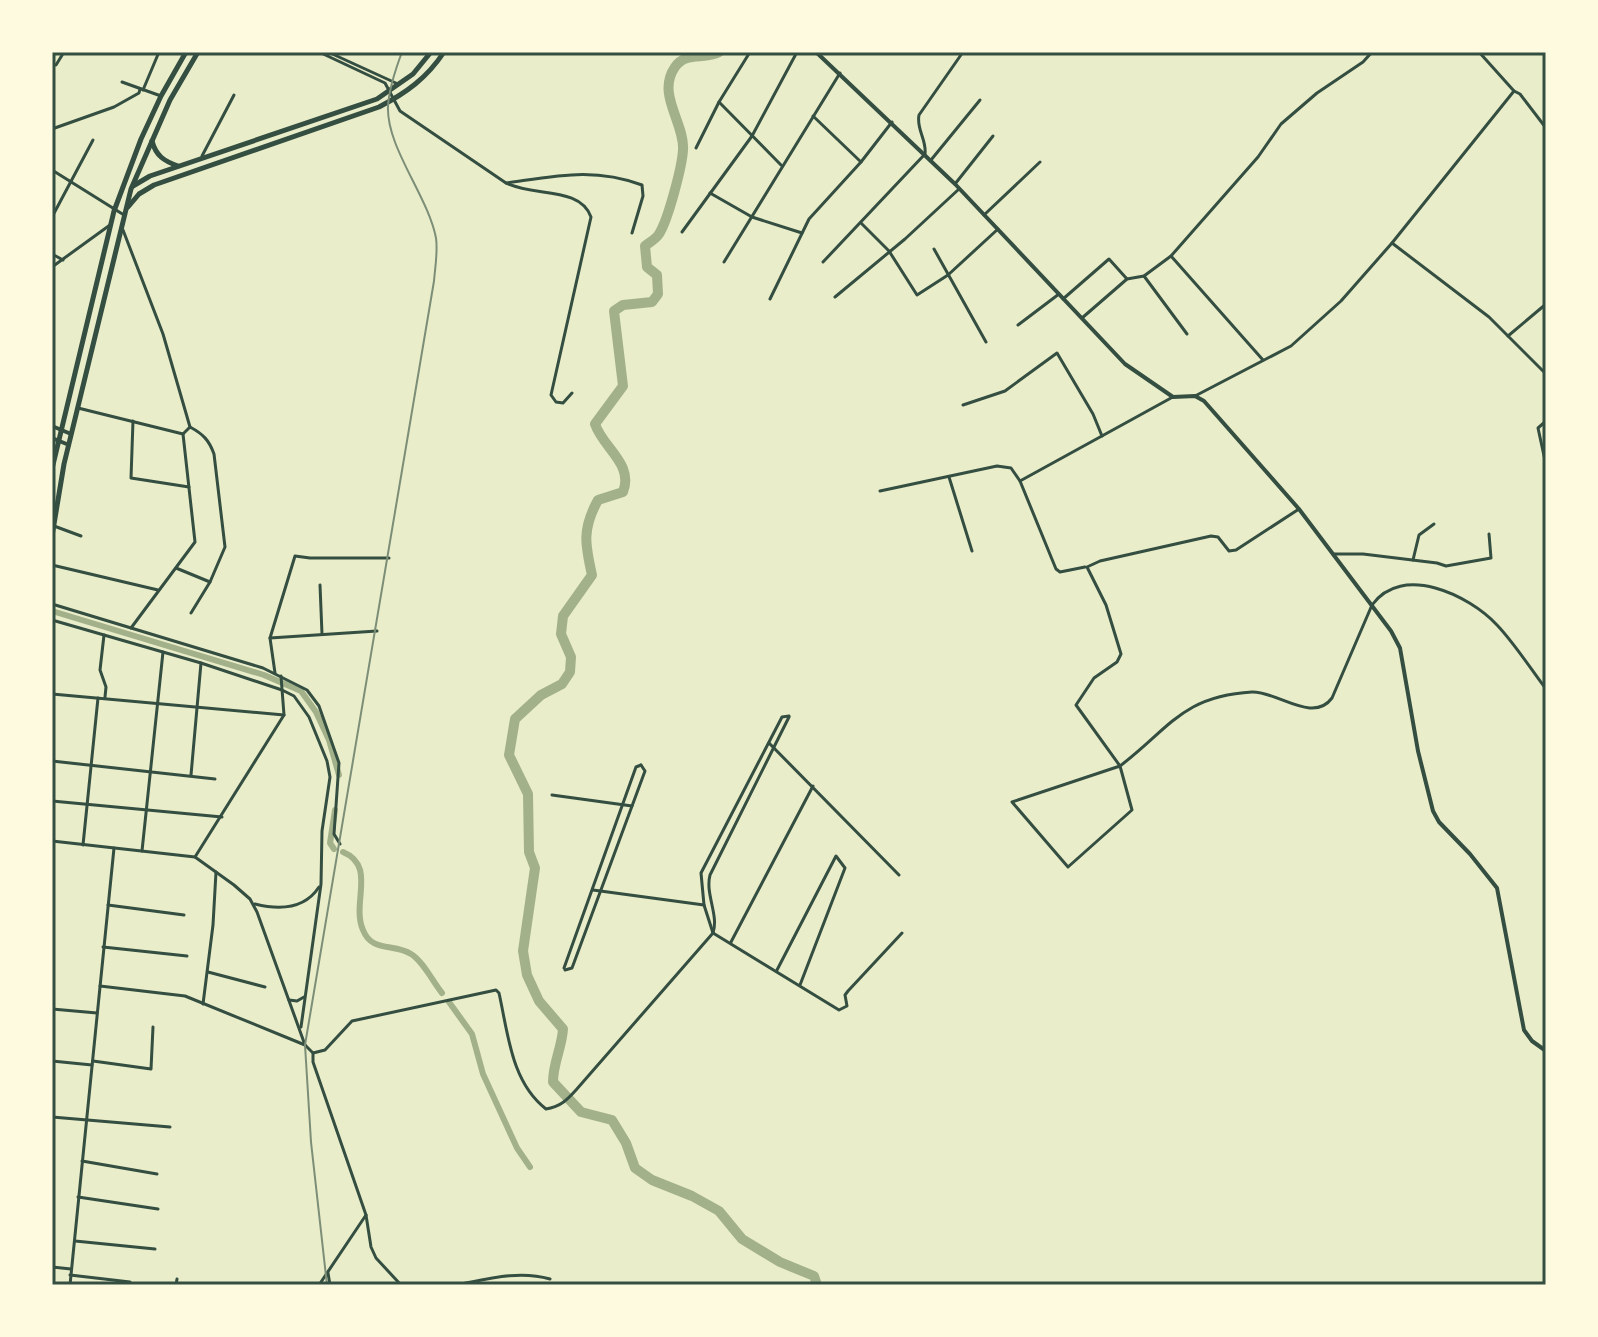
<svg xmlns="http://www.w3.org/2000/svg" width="1598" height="1337" font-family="'Fira Sans Condensed',sans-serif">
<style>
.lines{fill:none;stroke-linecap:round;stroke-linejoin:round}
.canal{stroke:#a3b18a;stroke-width:6}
.river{stroke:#a3b18a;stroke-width:10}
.minor{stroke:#344e41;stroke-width:3}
.tertiary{stroke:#344e41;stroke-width:4}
.primary{stroke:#344e41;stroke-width:5}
.rail{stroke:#7c8e77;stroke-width:2}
.neatline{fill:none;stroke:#344e41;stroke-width:3}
</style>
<rect width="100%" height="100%" fill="#e9edc9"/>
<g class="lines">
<g class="canal">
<path d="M52 611 264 675 301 691 316 712 329 740 339 775"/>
<path d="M334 849 330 843 335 810"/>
<path d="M343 852C377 866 351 903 363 930 372 953 394 943 411 954 423 961 433 982 442 993"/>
<path d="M449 1002 472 1034 483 1074 517 1148 530 1167"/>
</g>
<path class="river" d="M719 52C704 60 686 51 675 67 656 94 685 123 683 150 682 167 668 220 659 234 656 239 650 242 645 246L647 267 657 275 658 294 652 302 623 305 614 311 623 386 595 424C603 448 634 464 623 492L598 500C582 529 585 544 592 575L563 616 561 634 571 657 570 672 562 684 541 695 515 719 509 755 528 794 529 852 535 868 523 951 527 975 539 1001 563 1029C562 1047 553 1063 553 1082L581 1112 612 1120 626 1143 635 1168 652 1180 692 1196 719 1211 742 1239 780 1262 814 1276 817 1285"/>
<g class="minor">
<path d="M319 52 385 83 400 111 506 183C533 197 580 186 591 217L551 395 556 402 563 403 572 393"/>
<path d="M328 52 398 84"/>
<path d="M1479 52 1514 91 1520 94 1546 128"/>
<path d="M56 65 64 52"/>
<path d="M122 82 161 96"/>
<path d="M143 90 159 52"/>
<path d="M719 102 781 165"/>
<path d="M813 116 861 162"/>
<path d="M52 129 114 107 139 93 140 89"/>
<path d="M696 148 719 102 750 52"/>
<path d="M202 156 234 95"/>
<path d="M931 160 980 100"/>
<path d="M52 170 124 215"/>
<path d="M506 183C556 176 594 167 642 185L643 196 632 233"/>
<path d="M955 184 993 136"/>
<path d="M710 193 752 217 802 233"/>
<path d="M984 215 1040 162"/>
<path d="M52 217 93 140"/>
<path d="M861 223 889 251 917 295 948 275 998 229"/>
<path d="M123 230 163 334 190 427"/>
<path d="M682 232 752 136 797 52"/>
<path d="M1392 243 1489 317 1546 374"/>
<path d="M934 249 986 342"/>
<path d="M52 254 63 260"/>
<path d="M1171 256 1263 360"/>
<path d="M724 262 840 73"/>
<path d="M823 262 925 154C927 140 916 129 919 115L963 52"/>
<path d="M52 267 110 225"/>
<path d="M1144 276 1187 334"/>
<path d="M835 297 905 239 959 189"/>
<path d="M770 299 809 219 861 162 892 122"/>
<path d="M1063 299 1109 259 1127 279"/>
<path d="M1082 318 1127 279 1144 276 1171 256 1258 157 1281 124 1317 93 1363 62 1372 52"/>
<path d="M1018 325 1059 294"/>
<path d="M1508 336 1546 304"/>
<path d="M1195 396 1291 346 1341 301 1392 243 1514 91"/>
<path d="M963 405 1005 391 1057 353 1093 414 1102 436"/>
<path d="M78 408 183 434 190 427C203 434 209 440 214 454L225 547 210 582 191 613"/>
<path d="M133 421 131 478 189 487"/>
<path d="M1546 421 1538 428 1546 465"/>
<path d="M949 477 972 551"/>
<path d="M1020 481 1171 398"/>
<path d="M880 491 997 466 1011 468 1020 481 1056 569 1060 572 1085 567"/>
<path d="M1299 509 1236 550 1229 551 1218 537 1211 536 1100 561 1087 567 1106 605 1121 654 1117 662 1094 678 1076 705 1120 766 1012 802 1068 867 1132 810 1120 766C1169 729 1182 696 1252 692 1277 691 1313 724 1332 698L1372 605C1402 563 1469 595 1497 625 1515 644 1530 668 1546 689"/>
<path d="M54 526 81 536"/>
<path d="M1333 554H1363L1437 563 1446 566 1491 558 1489 534"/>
<path d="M1413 560 1419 535 1434 524"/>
<path d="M52 565 158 590"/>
<path d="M176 568 210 582"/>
<path d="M320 585 322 634"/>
<path d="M52 604 263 668 307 690 319 706 339 763 334 834 340 844"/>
<path d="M52 620 201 663 282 690 294 696 309 717 327 761 330 777 322 831 321 884 301 1027"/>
<path d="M131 628 195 542 183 434"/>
<path d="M104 635 100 670 106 687 105 697"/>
<path d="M270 638 377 631"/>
<path d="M275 673 270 638 295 556 310 558H389"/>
<path d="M52 694 284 715"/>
<path d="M769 743 899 875"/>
<path d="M52 761 215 779"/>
<path d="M191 775 201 663"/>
<path d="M552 795 632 806"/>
<path d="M52 801 222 817"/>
<path d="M52 841 195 857 234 885 250 899 257 912 305 1045 313 1053V1062L366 1215 371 1247 376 1258 401 1285"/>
<path d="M83 845 98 698"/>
<path d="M142 851 163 652"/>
<path d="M195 857 284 715 281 676"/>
<path d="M593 890 704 905"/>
<path d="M255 904C279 910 304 910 319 887"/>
<path d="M108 905 184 915"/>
<path d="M713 933 839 1010 847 1006 845 995 848 991 902 933"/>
<path d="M713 933 704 905 701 873 782 717 789 716"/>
<path d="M713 933C719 915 705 894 710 875L789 717"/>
<path d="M731 942 813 786"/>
<path d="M103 947 187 956"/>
<path d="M564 968 636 767 641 765"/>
<path d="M565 970 572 968 645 771 641 765"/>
<path d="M777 970 836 856 845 868 800 985"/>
<path d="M208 972 265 987"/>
<path d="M100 986 185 996 305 1045"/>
<path d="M289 1000 297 1001 304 997"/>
<path d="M203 1004 213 925 216 872"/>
<path d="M52 1009 97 1013"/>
<path d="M313 1053 325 1050 352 1021 496 990 499 993C508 1033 511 1082 546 1109 560 1107 567 1100 576 1090L713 933"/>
<path d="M52 1061 92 1065"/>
<path d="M93 1061 151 1069 153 1027"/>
<path d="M52 1117 170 1127"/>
<path d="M82 1161 157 1174"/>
<path d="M78 1197 158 1209"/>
<path d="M75 1241 155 1249"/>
<path d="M52 1267 71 1269"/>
<path d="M328 1273 330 1285"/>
<path d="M70 1275 130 1282V1285"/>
<path d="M70 1285 114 848"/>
<path d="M176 1285 177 1279"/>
<path d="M319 1285 366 1215"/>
<path d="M456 1285C487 1279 519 1270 550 1279"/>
</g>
<g class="tertiary">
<path d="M816 52 955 184 1125 364 1173 397 1195 396 1204 401 1299 509 1391 631 1400 648 1418 751 1433 811 1439 822 1470 854 1497 888 1524 1030 1532 1041 1546 1051"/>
<path d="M52 426 71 434"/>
<path d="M52 438 69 445"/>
</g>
<g class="primary">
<path d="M152 141C156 156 164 161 178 166"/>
<path d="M133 186 150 176 377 99 413 74 431 52"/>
<path d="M128 207 139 194 154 185 379 107C406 93 427 78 444 52"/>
<path d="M52 469 114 211 141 139 161 96 186 52"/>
<path d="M52 536 64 464 131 189 170 100 198 52"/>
</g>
<path class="rail" d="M327 1285 311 1142 305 1045 434 281C435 268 438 252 436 238 428 196 386 147 388 106 389 88 396 68 402 52"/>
</g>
<rect width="1598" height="1337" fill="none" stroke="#fefae0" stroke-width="108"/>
<rect x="54" y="54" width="1490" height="1229" class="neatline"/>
</svg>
